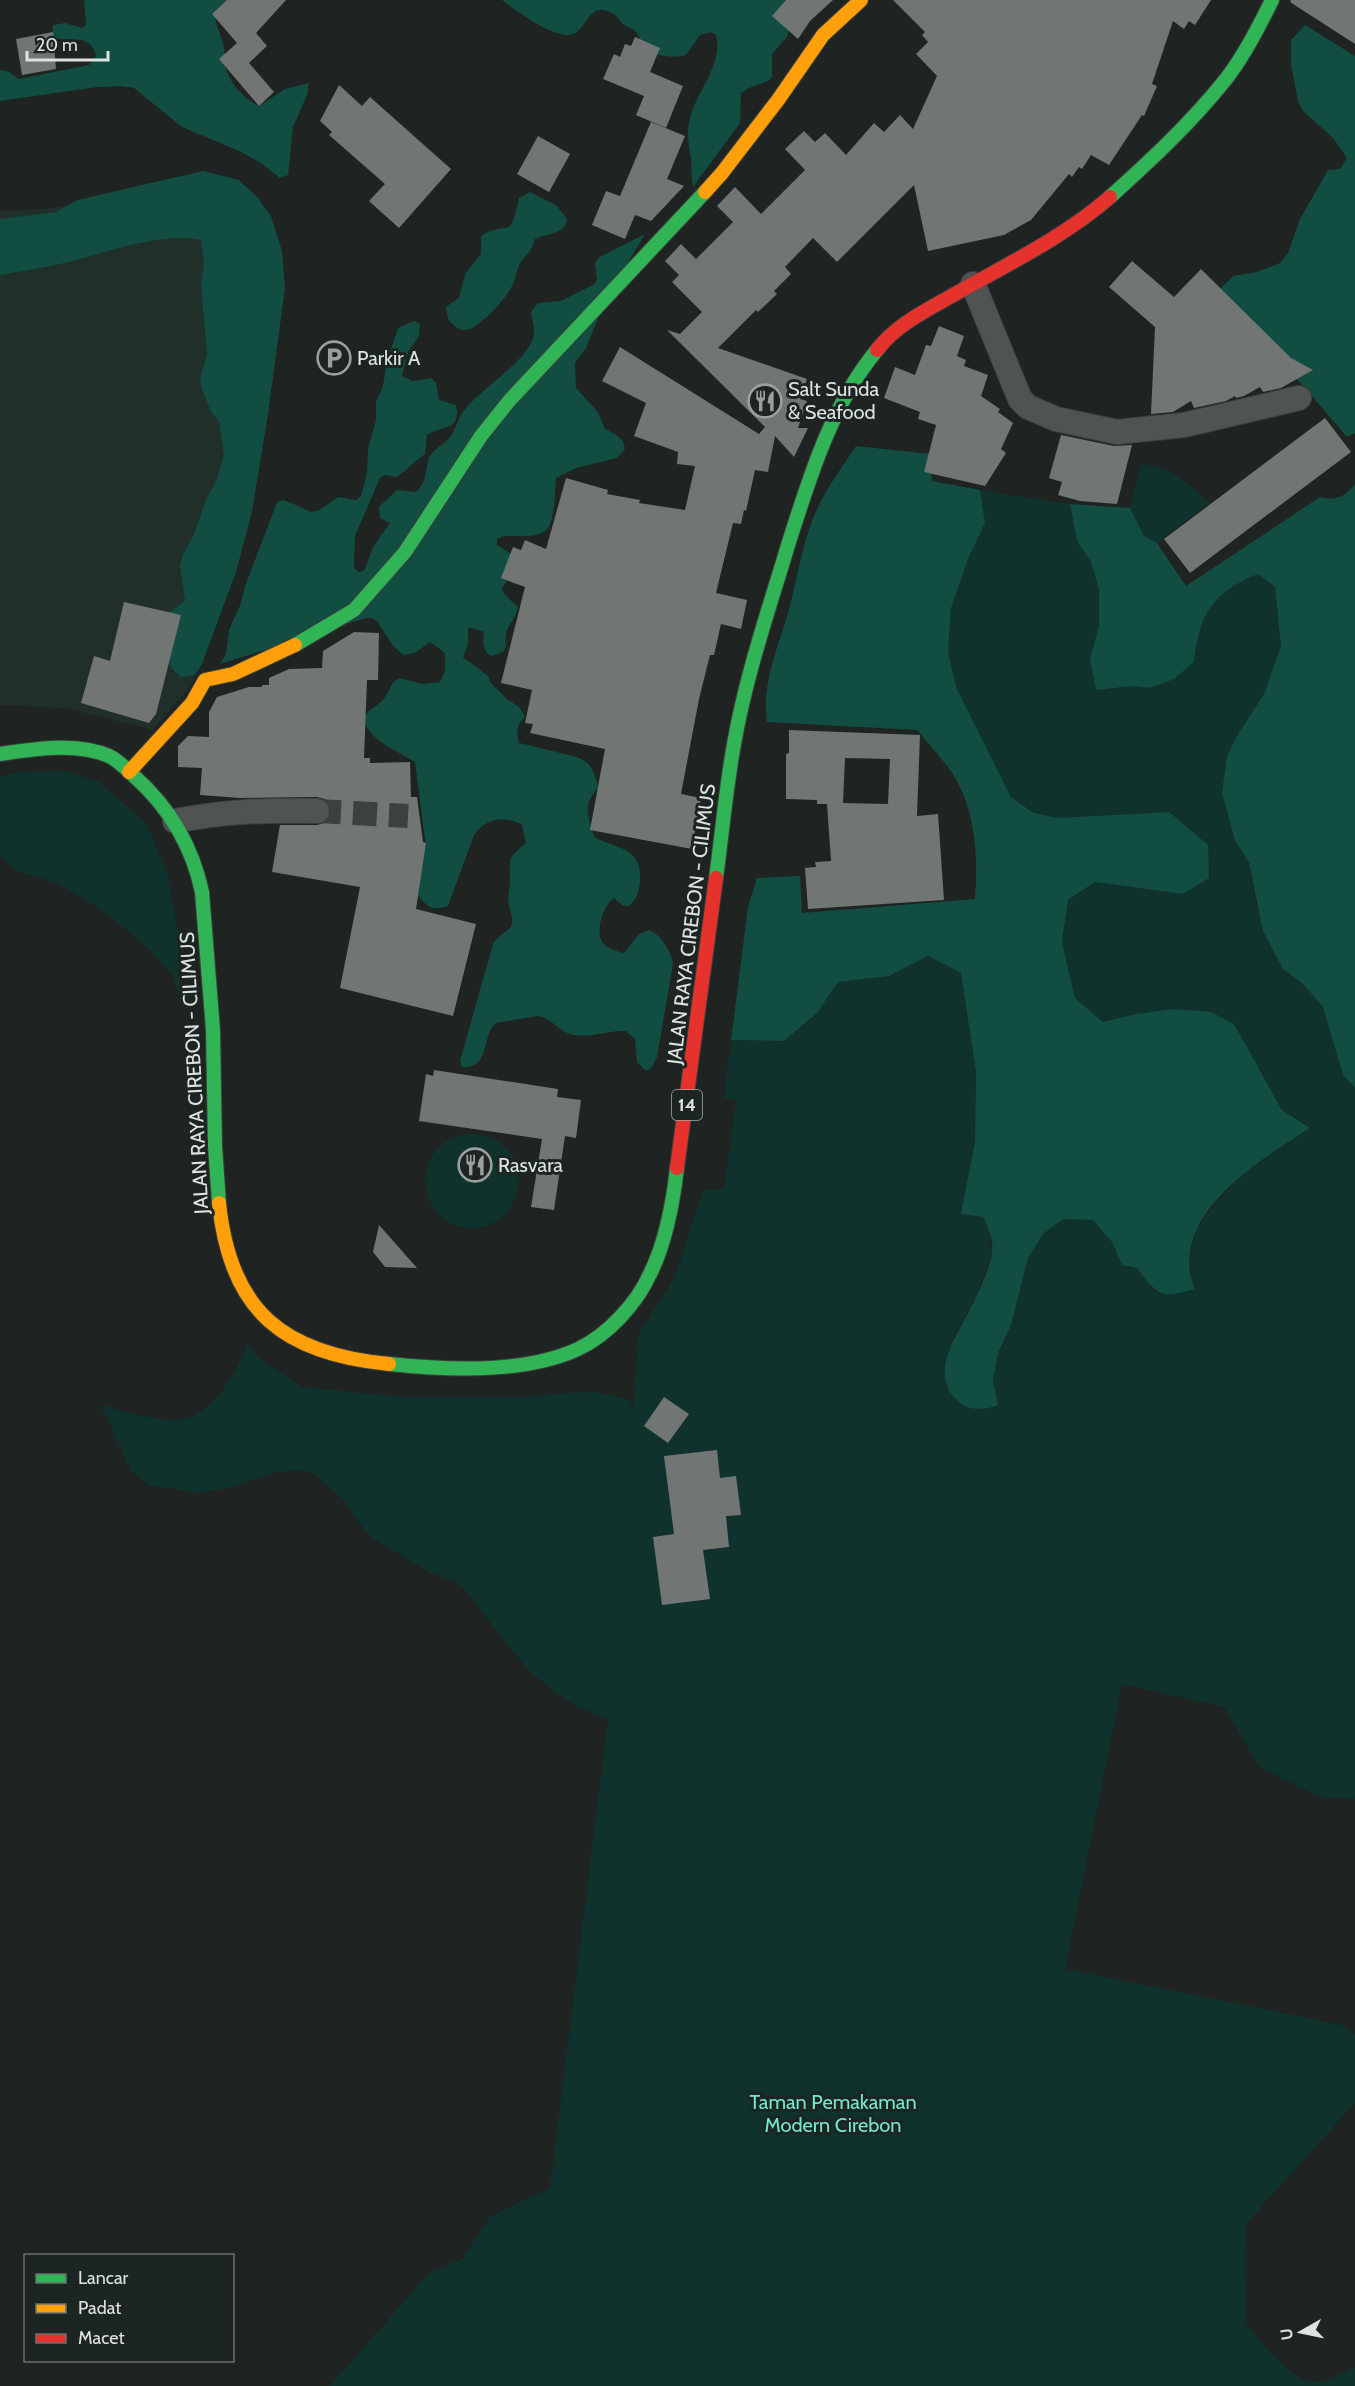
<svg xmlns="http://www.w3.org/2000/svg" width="1355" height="2386" font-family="Cabin,sans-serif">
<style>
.built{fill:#212f2b}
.green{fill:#0f332c}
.forest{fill:#114d40}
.building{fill:#717574;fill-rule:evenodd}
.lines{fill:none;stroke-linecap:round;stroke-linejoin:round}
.street-tunnel{stroke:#3c403f;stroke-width:24;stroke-dasharray:24 12;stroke-linecap:butt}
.street-casing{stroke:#3c3f3e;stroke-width:26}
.fast-casing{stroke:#3c3f3e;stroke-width:16}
.slow-casing{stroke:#3c3f3e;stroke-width:16}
.jam-casing{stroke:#3c3f3e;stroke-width:16}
.street{stroke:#4f5352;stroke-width:24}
.fast{stroke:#30b455;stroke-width:14}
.slow{stroke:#ff9f0a;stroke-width:14}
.jam{stroke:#e5322d;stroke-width:14}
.labels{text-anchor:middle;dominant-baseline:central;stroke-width:6;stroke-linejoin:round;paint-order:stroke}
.shield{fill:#1d2523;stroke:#a4aaa9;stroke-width:1.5}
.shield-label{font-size:18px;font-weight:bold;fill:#dee3e2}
.poi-label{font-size:20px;fill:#dee3e2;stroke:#1d2523;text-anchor:start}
.street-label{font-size:20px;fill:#dee3e2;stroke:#1d2523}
.park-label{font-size:20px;fill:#72e9cc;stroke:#1d2523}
</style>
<rect width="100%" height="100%" fill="#1f2322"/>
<path class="built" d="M211 180 260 216 193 683 153 730 65 708 0 705V211L45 209Z"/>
<g class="green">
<path d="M1141 464C1169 466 1190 484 1210 503L1157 543 1144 536 1130 508Z"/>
<path d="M980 490 1070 504 1077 541 1091 562 1099 589V626L1090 659 1096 690 1133 686 1150 688 1194 662C1199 613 1212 593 1258 574L1275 587 1281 646 1264 694 1238 734 1227 756 1235 840 1249 863 1256 904 1283 969 1304 985 1323 1007 1343 1075 1355 1088V1799L1320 1797 1259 1767 1224 1707 1122 1684 1065 1969 1342 2025 1355 2034V2103L1245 2225 1246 2324C1262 2341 1291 2383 1316 2382 1329 2382 1343 2373 1355 2367V2386H330L428 2274 463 2258 490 2216 550 2188 608 1719C532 1693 510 1645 463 1587L453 1580 430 1573 373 1538 364 1529 342 1498 314 1474 302 1470 278 1472 232 1487 197 1493 148 1485 131 1471 101 1405C124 1410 150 1420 174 1420 213 1419 235 1374 248 1343L260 1360 303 1387 400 1397H531L569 1393 596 1392 628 1399 633 1411 638 1335 676 1275 703 1190 724 1189 736 1100 724 1098 731 1040 784 1041 817 1013 838 982 889 976 928 956 961 973 976 1072 975 1141 962 1214 983 1217 989 1229 992 1253 975 1300 953 1338 944 1368 946 1386 997 1405 993 1381 998 1353 1011 1325 1028 1258 1043 1234 1063 1219 1093 1220 1112 1242 1122 1265 1137 1268 1154 1291 1195 1289C1181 1246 1198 1220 1228 1190 1235 1182 1242 1173 1251 1167 1270 1153 1291 1142 1310 1127L1282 1110 1260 1068 1173 1009 1136 1014 1103 1022 1075 998 1062 942 1068 900 1095 882 1183 894 1169 812 1057 818 1032 812 1011 797 956 687 948 652 951 608 968 559 985 523Z"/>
<path d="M66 771 99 782 146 823 167 873 178 930 180 1000 173 976 150 950 113 919 85 899 56 883 15 870 0 856V776L23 772Z"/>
<circle cx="472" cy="1181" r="47"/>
</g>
<g class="forest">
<path d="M84 0H231C205 11 218 24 223 43 226 52 224 63 227 72 233 87 245 99 259 106L285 89 309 83 307 95 293 127 288 175 280 178 261 163 239 151 182 127 134 88 121 86 97 87 0 101V70L9 72 19 79 89 65 96 56C90 30 67 45 52 36L53 25 65 23 82 28 86 25Z"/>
<path d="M502 0H796L787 37 772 54V78C763 85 752 84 741 93L740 123 693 187C691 178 692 168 691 160 689 145 686 133 690 118 696 92 724 63 716 35L711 32 700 35 686 55C674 59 651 56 643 46 640 42 640 37 637 33 634 29 626 26 622 23 619 20 616 15 612 13 586 0 588 34 568 35 550 36 516 11 502 0Z"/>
<path d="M1305 25 1355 56V433L1347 437 1220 289 1233 276 1257 272 1280 263 1288 253 1300 219 1328 170 1340 169 1347 158 1333 138 1304 112 1298 102 1291 64V40Z"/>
<path d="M203 171 239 180 257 197 271 216 282 251 285 288 268 414 252 512 236 572 202 664 195 675 182 677C159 663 166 639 166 615L185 601 180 566 183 555 194 534 206 500 217 479 224 455 219 421 211 412 202 389 200 378 207 355 201 285 204 263 201 240C159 231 101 255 60 264 40 268 20 272 0 275V219L56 212 77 200Z"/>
<path d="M530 192 556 205 567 219C566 235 546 233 535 239 531 253 528 252 521 262 516 270 516 280 511 288 505 299 477 332 463 330 457 329 452 324 448 319L446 307 459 298 465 274 481 254V236C510 218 509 244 519 198Z"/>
<path d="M645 234 605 301 586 348 575 363 576 388 598 412 605 429C615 434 624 437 625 449L617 458 576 468 556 478C555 490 555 521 547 529 542 535 532 536 525 536 515 537 506 534 497 539V545L513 555 509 578 502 588 504 594 518 607C514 626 503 623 506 647L503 652 491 656C482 650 483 642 484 632L468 627V645L463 657 488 676 490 682 508 700 518 706 525 716C517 726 516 730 519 743 533 746 546 749 560 753 585 758 592 761 598 787 595 792 590 798 588 804 587 811 591 837 598 839 620 849 643 849 640 881 639 892 637 898 629 906H623L614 898C604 904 595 931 602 942 606 947 617 952 624 953L639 934 649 930C661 935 671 950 673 964L657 1057 652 1067 646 1071 637 1062 635 1039 626 1031C609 1030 591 1038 574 1035 560 1033 552 1018 538 1016L496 1023C481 1035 491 1070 462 1067L460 1061 493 944C497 935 510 932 512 924 513 916 509 909 508 901 508 895 510 889 510 882 510 859 506 859 526 843L522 825C504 815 486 818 474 835L448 906C425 914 426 900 410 888L426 847 415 762C399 752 366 739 364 718 368 709 375 708 382 701 389 694 389 684 399 678L422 684 440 682 445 671V653L430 642 415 653 403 655 393 646 377 621 372 618H366L220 664 226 654 229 630 241 603 245 586 277 502 283 500C316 511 306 521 338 497L356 500 361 496 367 473 368 449 376 420V402L383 386 387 361 398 328 414 321 420 324 419 336 408 352 402 376 413 381 431 378 436 383 439 400 456 405C462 432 441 425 427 435L425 454C415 461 407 470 397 477L385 475 380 478 355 536 354 567 358 572 364 571 373 547 390 523 380 518 379 507 397 490 415 492C427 484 425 472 428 460 431 450 444 445 450 437 456 430 457 420 463 412 479 389 528 362 534 335 535 328 532 320 531 312L538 303 561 301 593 285 597 280 595 263 598 258Z"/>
<path d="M856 446 931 454 932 481 980 490 985 523 968 559 951 608 948 652 956 687 1011 797 1032 812 1057 818 1169 812 1208 845 1209 878 1183 894 1095 882 1068 900 1062 942 1075 998 1103 1022 1136 1014 1173 1009 1211 1012 1234 1024 1282 1110 1310 1128C1260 1160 1165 1217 1195 1289 1160 1299 1158 1296 1137 1268L1122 1265 1112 1242 1093 1220 1063 1219 1043 1234 1028 1258 1011 1325 998 1353 993 1381 998 1405C986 1410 969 1411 959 1402 924 1372 962 1330 975 1299 982 1285 990 1267 992 1252 994 1241 988 1227 983 1217L961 1214 975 1141 976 1072 961 973 928 956 889 976 838 982 817 1013 784 1041 731 1040 748 907 757 878 800 876 802 913 975 899C978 859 976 817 957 781 947 763 930 746 917 730L767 722C761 681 781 641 791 602 799 567 805 532 821 501 831 482 844 464 856 446Z"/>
<path d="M1355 484V1088L1343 1075 1323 1007 1304 985 1283 969 1263 931 1249 863 1235 840 1222 793 1227 756 1238 734 1264 694 1281 646 1275 587 1258 574C1212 593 1199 614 1194 662L1174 679 1150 688 1133 686 1096 690 1090 659 1099 625V589L1091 562 1077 541 1070 504 1130 508 1144 536 1157 543 1186 586 1320 497C1337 501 1344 497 1355 484Z"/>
</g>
<g class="building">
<path d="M227 0H286L256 33 267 46 249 63 274 92 259 106 219 59 237 43 212 14Z"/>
<path d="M786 0H833L810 21 798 39 772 16Z"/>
<path d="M893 0H1211L1195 25 1189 21 1184 29 1173 21 1152 84 1157 86 1144 116 1142 115 1109 165 1091 155 1082 169 1079 167 1072 177 1069 174 1031 220 1004 235 928 251 914 185 837 262 813 238 785 267 791 274 774 291 777 294 758 312 756 310 718 348 807 379 800 399 807 401 798 428H808L794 457 775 436 768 472 755 470 746 511 744 510 741 524 733 523 716 593 747 600 741 629 721 624 714 655H710L699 699 681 794 701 798 692 849 590 830 605 749 530 733 533 724 525 723 532 690 501 683 525 587 501 578 513 547 521 550 525 540 546 549 566 478 608 490 607 494 640 500 639 503 685 510 695 466 677 464 678 452 634 436 646 403 602 381 620 347 759 434 765 427 667 330 680 334 702 312 672 282 679 275 665 261 681 244 696 259 733 222 717 206 735 187 761 214 805 170 785 149 804 131 815 142 825 133 846 155 874 123 884 132 900 115 913 129 937 76 916 54 928 42 922 35 925 32Z"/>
<path d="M1291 0H1355V44L1290 2Z"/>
<path d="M53 32 56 69 22 75 16 39Z"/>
<path d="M635 37 660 48 650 72 683 86 666 128 636 115 644 96 603 79 614 54 620 57 625 44 631 46Z"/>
<path d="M339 85 362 106 370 97 451 169 399 228 369 201 385 184 329 135 332 132 320 121Z"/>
<path d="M651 122 685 136 667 179 684 186 651 221 635 215 625 239 592 225 606 191 620 196Z"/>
<path d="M538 136 570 154 549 192 517 174Z"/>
<path d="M1132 261 1174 297 1201 269 1291 358 1313 370 1281 388 1263 392 1260 387 1244 396 1236 398 1235 396 1226 401 1194 408 1191 401 1173 412 1151 414 1155 327 1109 287Z"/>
<path d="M939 326 964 336 957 356 966 360 964 366 988 375 981 396 1000 409 998 412 1013 423 1001 449 1006 453 985 486 924 472 936 425 918 419 920 412 884 398 895 367 915 375 926 345 931 346Z"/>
<path d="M1325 418 1351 452 1190 573 1164 539Z"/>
<path d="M1061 435 1114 446 1132 445 1117 504 1080 501 1058 495 1062 482 1049 478Z"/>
<path d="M124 602 181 615 156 714 149 723 81 703 94 656 110 661Z"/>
<path d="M354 632 379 633 378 680H367L364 758H370V763L410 762 411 797H417L423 842 426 843 416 909 476 924 453 1016 340 988 360 887 272 872 280 825H317L324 823 331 812 330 805 325 799 317 797 240 798 200 795 202 768 178 767V746L188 736 209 737V712L217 697 249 687H262V685H269V678L289 669 322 668 323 651Z"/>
<path d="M789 730 920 735 917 816 938 814 944 900 808 909 805 868 816 867 815 862 831 861 827 804H817V800L786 799V754L789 753ZM845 758 890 759 888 804 843 803Z"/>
<path d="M434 1070 558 1089 557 1097 581 1100 576 1138 565 1136 554 1210 531 1207 542 1139 419 1121 426 1074 433 1076Z"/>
<path d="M379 1225 417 1268 385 1267 373 1252Z"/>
<path d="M664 1397 689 1414 668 1443 644 1426Z"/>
<path d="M717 1450 720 1478 736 1476 741 1515 726 1516 729 1547 703 1550 710 1599 662 1605 653 1537 674 1534 664 1456Z"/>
</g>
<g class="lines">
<path class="street-tunnel" d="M317 811 408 816"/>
<g class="street-casing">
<g id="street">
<path d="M973 284 1020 399 1028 407 1056 419 1117 432 1184 425 1299 398"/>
<path d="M175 821C226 811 265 810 317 811"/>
</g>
</g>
<g class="fast-casing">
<g id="fast">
<path d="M1110 197C1151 160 1191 123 1226 79 1244 56 1259 27 1272 0"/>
<path d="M295 645 354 610 405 552 481 436 509 401 705 192"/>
<path d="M0 754C34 749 77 742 109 756 118 760 126 769 134 776 170 808 192 845 202 892L213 1030 215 1146 219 1203"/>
<path d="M716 878C722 834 726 788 734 744 746 675 769 609 789 542 810 476 832 404 877 350"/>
<path d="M389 1364C447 1370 524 1374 578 1349 608 1335 637 1303 650 1274 666 1242 673 1203 677 1168"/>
</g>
</g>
<g class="slow-casing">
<g id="slow">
<path d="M705 192 722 173 778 100 823 35 861 0"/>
<path d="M129 772 192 703 205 680 233 674 295 645"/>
<path d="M219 1203C230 1312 284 1354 389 1364"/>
</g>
</g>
<g class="jam-casing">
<g id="jam">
<path d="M877 350C897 324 927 310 955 294 1008 264 1064 237 1110 197"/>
<path d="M677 1168 716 878"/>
</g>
</g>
<use href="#street" class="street"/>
<use href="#fast" class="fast"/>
<use href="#slow" class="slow"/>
<use href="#jam" class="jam"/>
</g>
<defs>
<g id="parking-ring" transform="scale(1.725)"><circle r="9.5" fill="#1d2523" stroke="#9ba09f" stroke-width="1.5"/><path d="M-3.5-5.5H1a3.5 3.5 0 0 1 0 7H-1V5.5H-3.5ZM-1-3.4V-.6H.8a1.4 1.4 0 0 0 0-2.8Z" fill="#9ba09f"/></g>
<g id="restaurant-ring" transform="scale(1.725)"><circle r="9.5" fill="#1d2523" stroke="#9ba09f" stroke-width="1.5"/><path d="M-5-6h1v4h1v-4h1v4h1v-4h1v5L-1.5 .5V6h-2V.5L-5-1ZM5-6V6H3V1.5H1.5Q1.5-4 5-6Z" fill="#9ba09f"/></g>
</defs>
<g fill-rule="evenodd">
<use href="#parking-ring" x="334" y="358"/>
<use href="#restaurant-ring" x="765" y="401"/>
<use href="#restaurant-ring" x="475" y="1165"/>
</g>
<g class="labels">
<rect class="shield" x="672" y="1090" width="30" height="30" rx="4.5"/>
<g class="shield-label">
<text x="687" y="1105">14</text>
</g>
<g class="poi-label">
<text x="357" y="358">Parkir A</text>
<text x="788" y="389">Salt Sunda<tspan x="788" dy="23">&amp; Seafood</tspan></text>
<text x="498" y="1165">Rasvara</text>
</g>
<g class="street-label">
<text transform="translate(691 924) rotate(-83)">JALAN RAYA CIREBON - CILIMUS</text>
<text transform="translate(194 1073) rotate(-93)">JALAN RAYA CIREBON - CILIMUS</text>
</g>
<g class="park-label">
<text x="833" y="2102">Taman Pemakaman<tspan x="833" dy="23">Modern Cirebon</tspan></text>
</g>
</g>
<rect x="24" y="2254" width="210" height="108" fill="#1d2523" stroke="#6a716f" stroke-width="1.5"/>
<rect x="36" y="2274" width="30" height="9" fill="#30b455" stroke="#6a716f" stroke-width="1.5"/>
<text x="78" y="2284" font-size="18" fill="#dee3e2">Lancar</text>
<rect x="36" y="2304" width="30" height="9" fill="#ff9f0a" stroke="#6a716f" stroke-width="1.5"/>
<text x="78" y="2314" font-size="18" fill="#dee3e2">Padat</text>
<rect x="36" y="2334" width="30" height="9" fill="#e5322d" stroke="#6a716f" stroke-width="1.5"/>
<text x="78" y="2344" font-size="18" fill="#dee3e2">Macet</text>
<g transform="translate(1301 2332) rotate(261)" stroke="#1d2523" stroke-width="4.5" paint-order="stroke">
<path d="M0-4.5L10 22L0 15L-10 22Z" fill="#dee3e2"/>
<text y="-9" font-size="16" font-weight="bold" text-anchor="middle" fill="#dee3e2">U</text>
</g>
<path d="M27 51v9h81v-9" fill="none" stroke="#dee3e2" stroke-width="3"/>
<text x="36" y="51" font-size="18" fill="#dee3e2" stroke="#1d2523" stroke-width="4.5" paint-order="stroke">20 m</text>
</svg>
